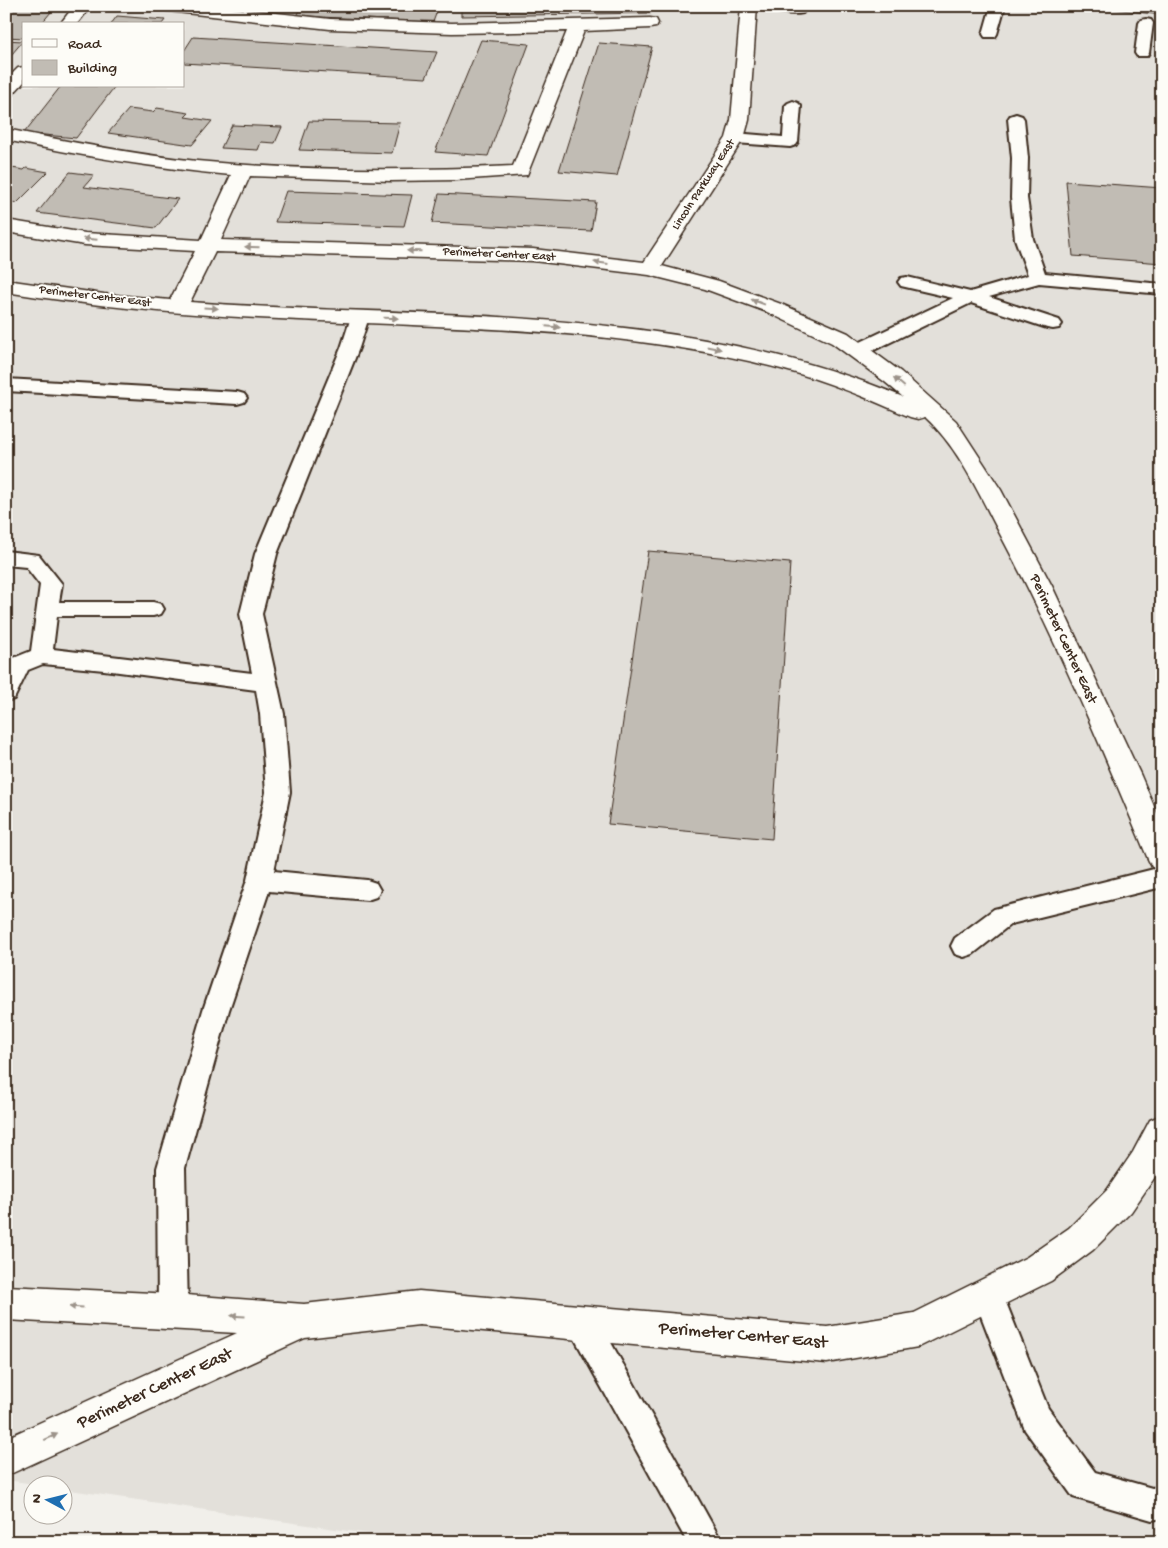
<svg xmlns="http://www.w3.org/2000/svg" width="1168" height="1548" font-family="'Gochi Hand',sans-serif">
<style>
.built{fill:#e3e0da;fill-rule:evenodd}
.building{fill:#c1bcb4;stroke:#3b2a1e}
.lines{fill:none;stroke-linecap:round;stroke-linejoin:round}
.service-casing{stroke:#3b2a1e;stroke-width:4}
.minor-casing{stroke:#3b2a1e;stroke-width:3}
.service{fill:#fdfcf7;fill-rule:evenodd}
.minor{fill:#fdfcf7;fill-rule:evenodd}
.oneway{fill:#9c938a}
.labels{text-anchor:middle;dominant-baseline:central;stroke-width:4;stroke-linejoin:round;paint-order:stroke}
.far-street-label{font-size:12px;fill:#3b2a1e;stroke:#fdfcf7}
.street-label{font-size:15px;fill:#3b2a1e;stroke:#fdfcf7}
.near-street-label{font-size:18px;fill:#3b2a1e;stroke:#fdfcf7}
</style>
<rect width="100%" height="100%" fill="#f1efea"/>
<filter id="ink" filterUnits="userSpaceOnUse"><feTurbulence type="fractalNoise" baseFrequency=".02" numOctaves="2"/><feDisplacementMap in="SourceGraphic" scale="10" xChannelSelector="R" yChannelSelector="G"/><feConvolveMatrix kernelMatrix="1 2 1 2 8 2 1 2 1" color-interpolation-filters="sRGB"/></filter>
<g filter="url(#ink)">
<path class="built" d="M6 6H1162V1542H423L63 1489 62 1486 42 1485 6 1480ZM24 24H184V86H24Z"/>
<g class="building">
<path d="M6 6H56L41 24H24V38L6 37Z"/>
<path d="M211 6H276L270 13Z"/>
<path d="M302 6H439L433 22 297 16Z"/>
<path d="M461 6H650L651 13 461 16Z"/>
<path d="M1090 6H1162V15Z"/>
<path d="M117 16 165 20 162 24H111Z"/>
<path d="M193 37 437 52 426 78 184 63V51Z"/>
<path d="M6 40 23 41 6 61Z"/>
<path d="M481 40 529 44 488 156 435 152Z"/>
<path d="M599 43 652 47 617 176 559 171Z"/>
<path d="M61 86H115L76 138 24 133Z"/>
<path d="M157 108 189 113 185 117 212 121 192 145 108 133 129 109 153 112Z"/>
<path d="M309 121 400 123 392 153 299 150Z"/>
<path d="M232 125 282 127 275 143 261 142 258 150 221 148Z"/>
<path d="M6 167 24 170 26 168 48 172 17 203 6 201Z"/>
<path d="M70 172 94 175 84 187 178 199 156 228 37 213Z"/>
<path d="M1066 181 1162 188V263L1073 256Z"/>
<path d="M286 191 412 195 404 226 275 222Z"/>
<path d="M439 194 596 202 591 231 432 223Z"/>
<path d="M648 551 790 563 772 839 608 824Z"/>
</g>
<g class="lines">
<g class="service-casing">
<g id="service">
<path d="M764 6H800L805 10 803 13C793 15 771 13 764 6Z"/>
<path d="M991 6H1005L997 34 995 37H985L983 34Z"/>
<path d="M1146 19 1151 20 1153 23 1149 53 1147 56H1137L1135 53 1139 23 1141 20Z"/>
<path d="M793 101 798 103 801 106 798 142 796 145 790 147 735 143 729 141 727 138 729 135 735 133 783 137 785 106 788 103Z"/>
<path d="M1016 114 1022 116 1024 119 1028 158 1027 198 1033 239 1045 273 1162 284V294L1039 283 989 297 1059 320 1062 324 1059 328 1053 329 1047 328 971 303 864 355 857 357 850 355 848 351 850 347 953 298 901 286 898 282 901 278 907 277 970 292 1028 275 1015 239 1011 198 1012 158 1008 119 1010 116Z"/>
<path d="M360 312 366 313 369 317 359 348 277 554 262 614 284 714 290 792 274 871 367 880 376 883 380 890 376 897 367 900 269 891 229 1010 185 1168 188 1311 184 1321 173 1326 162 1321 158 1311 157 1168 203 1010 247 880 266 792 260 714 256 690 104 670 43 664 28 670 14 699 6 701 8 665 11 659 31 651 40 585 26 567 6 565V551L39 555 62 584 59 602H153L161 604 164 609 161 614 153 616H57L53 649 252 673 240 614 255 554 341 348 351 317 354 313Z"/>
<path d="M6 379 237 392 244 394 247 398 244 402 237 404 6 391Z"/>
<path d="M1162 867V887L1011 924 973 954 964 957 955 954 951 946 955 938 994 909Z"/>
<path d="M988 1280 999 1285 1048 1408 1095 1472 1152 1488 1162 1486V1518L1152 1520 1073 1497 1025 1430 973 1295 977 1285Z"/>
<path d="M583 1308 594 1312 722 1542H687L572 1334 568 1323 572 1312Z"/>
</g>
</g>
<g class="minor-casing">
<g id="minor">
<path d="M74 6H91L77 24H60Z"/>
<path d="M159 6H214L330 19 452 23 650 18 656 19 658 23 656 27 650 28 584 31 527 175 456 180 391 181 250 176 221 240 533 249 644 262 726 138 731 120 741 6H757L749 120 744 138 662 266 719 281 781 304 848 333 901 372 956 421 1001 490 1052 586 1141 776 1162 825V870L1152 867 1148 859C1102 749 1056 639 1000 534 979 494 959 448 925 417L918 419 910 417C869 399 828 381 785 370 627 328 462 328 300 320 201 316 104 308 6 292V280L104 294 170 300 195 251 85 245 6 232V220L85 233 201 240 231 175C155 168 81 156 6 140V129C70 142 133 154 197 161 302 171 407 171 513 166L567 31 452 33 330 29 167 11 161 9ZM215 252 533 261 649 275 705 289 767 312 832 343 885 382 903 397C677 302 429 320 190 302Z"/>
<path d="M24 67V82L12 95 6 96V80L18 68Z"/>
<path d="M1162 1115V1164L1157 1174 1131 1212 1093 1250 1051 1281 918 1347 827 1363 419 1325 305 1338 6 1476V1438L237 1333 6 1320V1286L173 1294 304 1304 419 1291 827 1327 914 1313 1027 1257 1069 1228 1107 1190 1133 1152 1150 1120Z"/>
</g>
</g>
<use href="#service" class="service"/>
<use href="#minor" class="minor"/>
</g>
<defs><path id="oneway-solid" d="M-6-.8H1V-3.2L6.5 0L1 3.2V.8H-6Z" transform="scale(1.25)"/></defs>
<g class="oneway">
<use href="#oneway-solid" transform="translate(90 239) rotate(-175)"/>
<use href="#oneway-solid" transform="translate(252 247) rotate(-179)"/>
<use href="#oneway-solid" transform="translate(414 251) rotate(-178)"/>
<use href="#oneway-solid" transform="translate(601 263) rotate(-173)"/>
<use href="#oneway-solid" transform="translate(758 302) rotate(-159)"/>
<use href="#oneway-solid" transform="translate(211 308) rotate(4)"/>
<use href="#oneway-solid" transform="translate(391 318) rotate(2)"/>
<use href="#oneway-solid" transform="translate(553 327) rotate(5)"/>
<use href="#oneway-solid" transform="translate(714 348) rotate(11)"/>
<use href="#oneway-solid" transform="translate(899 382) rotate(-139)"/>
<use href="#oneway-solid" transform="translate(76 1307) rotate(-177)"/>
<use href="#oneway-solid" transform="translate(238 1316) rotate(-176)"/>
<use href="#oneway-solid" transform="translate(51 1437) rotate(-25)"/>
</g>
</g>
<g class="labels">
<g class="far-street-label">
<text transform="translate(704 185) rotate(-57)">Lincoln Parkway East</text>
<text transform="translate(499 255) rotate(3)">Perimeter Center East</text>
<text transform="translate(95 297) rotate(7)">Perimeter Center East</text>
</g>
<g class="street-label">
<text transform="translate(1063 639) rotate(65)">Perimeter Center East</text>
</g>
<g class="near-street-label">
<text transform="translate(743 1336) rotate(5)">Perimeter Center East</text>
<text transform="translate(155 1389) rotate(-25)">Perimeter Center East</text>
</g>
</g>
<rect width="1168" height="1548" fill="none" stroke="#fdfcf7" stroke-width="25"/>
<rect x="12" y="12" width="1143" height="1523" fill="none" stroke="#3b2a1e" stroke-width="2" filter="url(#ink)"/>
<rect x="22" y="22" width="162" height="65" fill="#fdfcf7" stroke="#afa8a0"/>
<rect x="32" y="39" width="25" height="8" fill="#fdfcf7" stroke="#afa8a0"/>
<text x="68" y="48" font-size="15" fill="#3b2a1e">Road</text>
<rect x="32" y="60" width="25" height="15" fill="#c1bcb4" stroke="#afa8a0"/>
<text x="68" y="72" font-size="15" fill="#3b2a1e">Building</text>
<g transform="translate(48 1500) rotate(277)"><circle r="24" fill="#fdfcf7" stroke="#afa8a0"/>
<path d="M0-4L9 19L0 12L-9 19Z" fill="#1f6fb2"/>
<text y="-8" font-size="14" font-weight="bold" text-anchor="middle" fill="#3b2a1e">N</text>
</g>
</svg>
